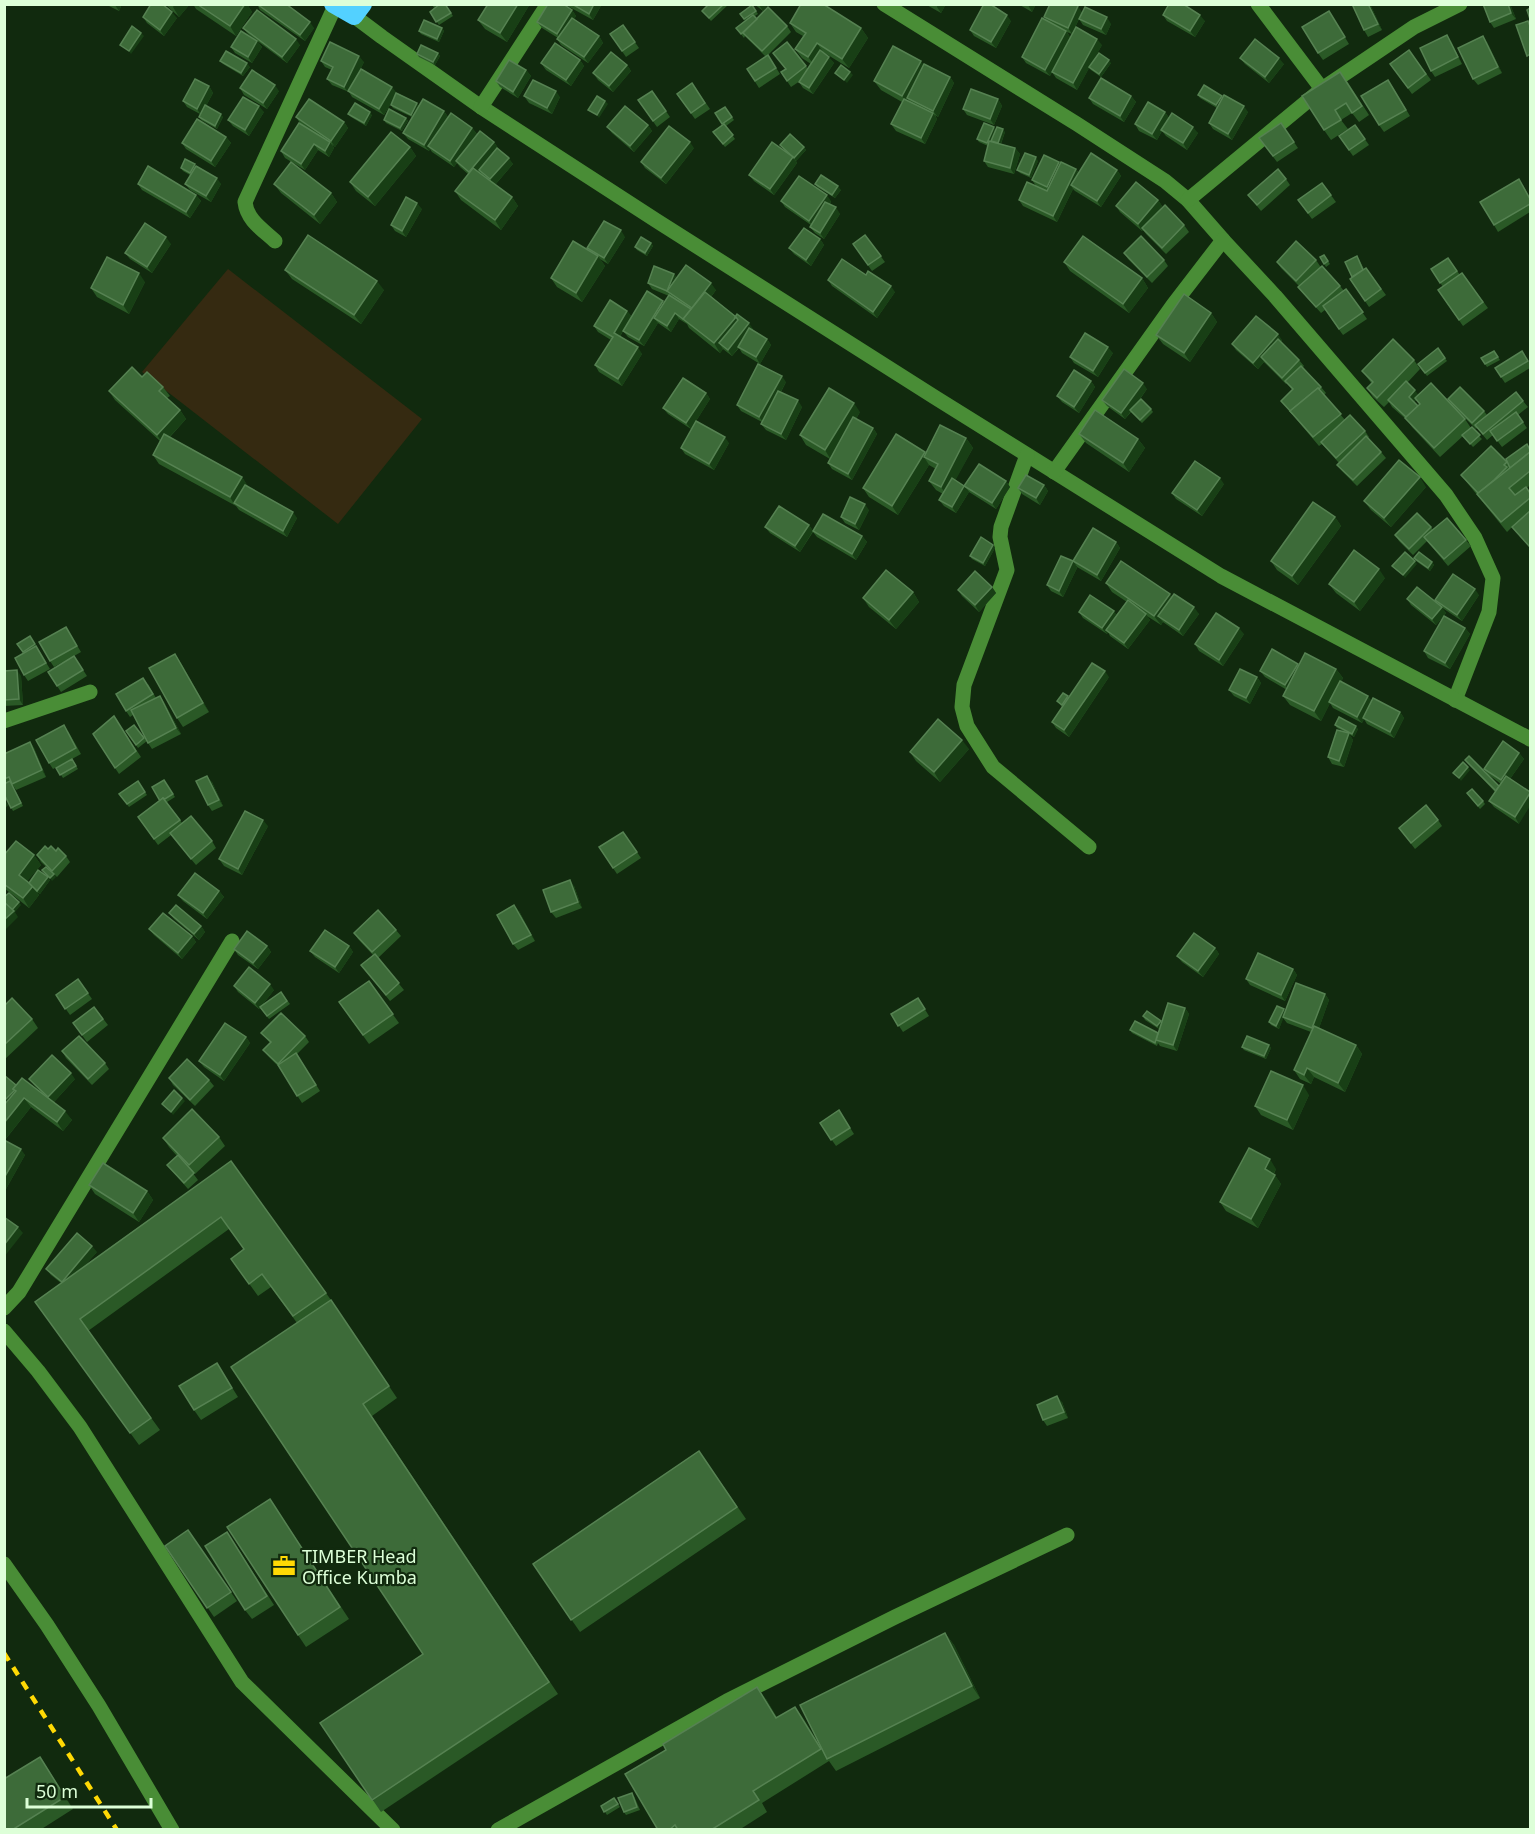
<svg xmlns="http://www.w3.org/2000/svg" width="1535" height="1834" font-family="'Noto Sans',sans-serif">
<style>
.green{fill:#352a11}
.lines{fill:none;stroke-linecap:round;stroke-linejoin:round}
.minor{stroke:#498d36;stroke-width:15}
.highway{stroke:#53d1ff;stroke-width:18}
.rail{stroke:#ffd904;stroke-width:4.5;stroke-dasharray:9 8;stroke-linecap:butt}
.wall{fill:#2a5926;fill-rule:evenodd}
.shaded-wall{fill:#183f15}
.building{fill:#3d6b39;stroke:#568252;stroke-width:1.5}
.labels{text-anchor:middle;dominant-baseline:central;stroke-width:4.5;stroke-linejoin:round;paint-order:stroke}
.poi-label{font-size:18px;fill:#ddffd8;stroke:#112a0e;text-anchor:start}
</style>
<rect width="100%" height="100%" fill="#112a0e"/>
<path class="green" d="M228 269 422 419 338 524 142 372Z"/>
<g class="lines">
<g class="minor">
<path d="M884 4 1077 124 1165 181 1188 200 1223 240 1275 296 1446 495 1475 538 1493 578 1489 612 1455 700"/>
<path d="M1258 4 1322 89"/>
<path d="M354 16 382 37 481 107 657 221 936 398 1221 576 1530 739"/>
<path d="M481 107 548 4"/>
<path d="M1188 200 1322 89 1414 27 1460 4"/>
<path d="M275 241C262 229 247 220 245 202L335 6"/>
<path d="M1027 455 1001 527 1000 537 1007 570 964 685 962 707 967 726 993 767 1089 847"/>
<path d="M1054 472 1173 305 1223 240"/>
<path d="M4 721 90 692"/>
<path d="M4 1308 19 1292 232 941"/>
<path d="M4 1331 38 1371 80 1427 242 1682 393 1830"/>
<path d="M4 1564 47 1625 99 1706 172 1830"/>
<path d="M498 1830 727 1701 895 1617 1067 1535"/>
</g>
<path class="highway" d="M333 4 354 16 363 4"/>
<path class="rail" d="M4 1653 117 1830"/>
</g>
<g class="wall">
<path d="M105 4H122L119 11Z"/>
<path d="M165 4H190L179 17Z"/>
<path d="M193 4H247L252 12 236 36 196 9Z"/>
<path d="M257 4 314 28 305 41 260 10Z"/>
<path d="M432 4H439L434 8Z"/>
<path d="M445 4 453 16 439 25 430 12Z"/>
<path d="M488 4H530L507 42 485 29 478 20Z"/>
<path d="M564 4H602L593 20Z"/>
<path d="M709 4H729L711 21 702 11Z"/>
<path d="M754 4H768L763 11Z"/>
<path d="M925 4H946L941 13Z"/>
<path d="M1018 4H1036L1032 12Z"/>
<path d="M1370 4 1382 30 1368 37 1364 30Z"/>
<path d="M1483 4H1510L1516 19 1494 28 1490 22Z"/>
<path d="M752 5 758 14 755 16 757 19 787 26 791 32 768 55 780 74 759 88 747 69 766 57 745 36 744 38 736 28 745 21 740 14Z"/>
<path d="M572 10 576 16 574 19 599 36 603 43 588 63 561 45 557 39 558 38 542 28 537 22Z"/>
<path d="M1329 11 1349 44 1323 60 1318 53Z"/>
<path d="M1082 12 1111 24 1106 35 1083 25 1079 19 1072 34 1067 32 1070 37 1050 76 1026 63 1022 57 1047 21 1044 17Z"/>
<path d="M1163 15 1205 21 1195 37 1167 21Z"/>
<path d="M143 17 177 18 164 36 147 23Z"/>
<path d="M1011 21 996 48 974 36 970 30Z"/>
<path d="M790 23 861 28 868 38 849 68 823 52 834 63 813 94 803 88 799 82 800 81 791 87 781 72 785 69 787 42 808 69 811 64 802 58 795 49 803 36 796 32Z"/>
<path d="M623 25 639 48 626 57 610 34Z"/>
<path d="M243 28 300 45 287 63 248 34Z"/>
<path d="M442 28 444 31 439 42 421 34 419 31Z"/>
<path d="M257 41 262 47 252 63 235 53 231 47Z"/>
<path d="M1451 41 1462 64 1435 77 1431 71Z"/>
<path d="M1487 42 1502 73 1478 85 1473 79Z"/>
<path d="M1102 45 1092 62 1111 63 1101 77 1091 70 1089 68 1077 90 1056 78 1052 72Z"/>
<path d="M1409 50 1431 80 1412 94 1390 64Z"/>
<path d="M438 53 440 56 435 65 419 57 417 54Z"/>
<path d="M1240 58 1284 64 1269 83 1245 64Z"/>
<path d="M580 60 584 66 571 86 546 70 541 63Z"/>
<path d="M220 61 250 67 243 76 223 64Z"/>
<path d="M321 61 364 62 357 76 397 93 417 103 419 106 444 111 448 117 472 128 477 134 473 140 494 142 498 148 513 164 495 185 512 197 518 206 501 230 461 200 455 191 468 174 460 167 457 163 454 167 432 152 430 149 429 151 408 139 403 133 412 117 393 108 391 105 394 98 384 115 352 97 349 92 332 85 327 79 332 70 325 67Z"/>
<path d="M627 65 631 71 613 92 598 80 593 73Z"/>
<path d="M924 65 950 77 954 83 938 117 935 115 937 119 925 144 896 131 891 124 902 102 881 90 874 81Z"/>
<path d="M526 70 531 76 518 98 500 87 496 81Z"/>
<path d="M1347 81 1369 115 1359 122 1352 113 1341 120 1348 129 1331 140 1324 130Z"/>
<path d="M692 83 710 109 695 119 677 94Z"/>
<path d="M209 86 213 93 206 106 223 117 217 129 201 120 199 117 200 114 187 107 183 101Z"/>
<path d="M1392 86 1410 116 1384 132 1379 125Z"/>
<path d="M240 88 279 91 267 109 244 95Z"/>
<path d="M652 91 670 117 657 127 638 100Z"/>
<path d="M1198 95 1223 98 1248 112 1232 140 1213 129 1209 123 1217 108 1200 98Z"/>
<path d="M524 96 560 97 552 114 529 103Z"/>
<path d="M1131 96 1136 102 1124 122 1093 104 1089 98Z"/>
<path d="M998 99 1002 106 994 125 967 115 963 109Z"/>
<path d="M725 107 734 120 726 126 735 139 725 147 713 132 723 125Z"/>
<path d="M264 112 249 136 233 126 228 120Z"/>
<path d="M1165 112 1169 118 1198 133 1187 150 1166 136 1162 131 1157 140 1139 131 1135 124Z"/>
<path d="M348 114 372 115 366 126 351 117Z"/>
<path d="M296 117 344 122 348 128 335 147 332 144 334 148 329 157 318 150 305 170 285 158 281 151 300 123Z"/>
<path d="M406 118 408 121 402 131 386 123 384 120Z"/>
<path d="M1281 123 1298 148 1277 162 1259 138Z"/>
<path d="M648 125 652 131 634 152 612 133 607 127Z"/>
<path d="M1355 125 1369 145 1353 156 1339 136Z"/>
<path d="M996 129 1005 132 1001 144 1015 148 1020 154 1014 174 988 167 984 161 988 146 979 142 977 139Z"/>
<path d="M226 137 231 143 215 167 186 149 182 143Z"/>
<path d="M780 145 804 147 806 150 796 161 797 163 774 195 754 181 749 175 785 151Z"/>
<path d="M410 147 416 156 375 206 356 191 350 182Z"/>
<path d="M694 148 666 184 645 168 641 162Z"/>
<path d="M1038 161 1031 178 1020 173 1017 170Z"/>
<path d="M1059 162 1060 163 1076 169 1079 173 1117 170 1121 176 1101 207 1075 191 1073 189 1057 222 1023 206 1019 200 1036 186 1032 180Z"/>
<path d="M196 166 221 184 211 202 190 190 185 184 190 175 183 171 181 168Z"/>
<path d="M1286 179 1290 185 1261 211 1248 195Z"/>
<path d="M1322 183 1336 202 1312 219 1298 200Z"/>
<path d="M138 184 196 195 201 201 190 218 142 190Z"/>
<path d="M274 184 331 193 337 202 320 224 281 193Z"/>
<path d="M815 184 841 190 835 198 817 187Z"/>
<path d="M1523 185 1530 198V212L1498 232 1494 225Z"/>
<path d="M1158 200 1162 206 1155 215 1184 225 1189 232 1166 254 1146 234 1143 230 1142 231 1120 212 1116 206Z"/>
<path d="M781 201H831L830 204 840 214 824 239 815 233 810 227 811 225 785 207Z"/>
<path d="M422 209 406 237 395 231 391 225Z"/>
<path d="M865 235 885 262 872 271 853 244Z"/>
<path d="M625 237 608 264 600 259 605 266 582 302 557 287 551 278 590 251 587 248Z"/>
<path d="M820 239 824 245 811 266 794 254 789 248Z"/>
<path d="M651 243 653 246 647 256 637 250 635 247Z"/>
<path d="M171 244 152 273 130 259 125 253Z"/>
<path d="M1124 253 1164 260 1168 266 1152 283 1128 259Z"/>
<path d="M1324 255 1330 264 1326 267 1320 257Z"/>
<path d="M1448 258 1460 275 1462 273 1488 308 1463 326 1438 290 1443 287 1431 269Z"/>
<path d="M1359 259 1364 269 1366 268 1386 295 1369 307 1350 279 1353 277Z"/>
<path d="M1316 260 1320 266 1340 286 1344 291 1346 289 1367 319 1343 335 1325 310 1321 313 1303 293 1298 287 1299 286 1281 268 1277 262Z"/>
<path d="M1064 262 1142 278 1148 288 1129 313 1070 271Z"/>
<path d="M285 270 384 290 361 324 292 279Z"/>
<path d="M674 274 677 278 716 290 711 297 753 329V330L767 339 771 345 760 364 742 353 739 348 732 356 723 349 720 353 689 328 687 324 679 319 671 332 658 323 644 346 628 337 623 331 620 337 642 354 622 386 599 372 595 365 611 340 598 332 594 326 627 311 632 317 664 302 669 296 652 289 648 283Z"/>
<path d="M828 280 895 292 877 318 832 286Z"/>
<path d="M145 282 129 314 97 297 91 288Z"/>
<path d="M1211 313 1217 322 1190 362 1163 344 1156 335Z"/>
<path d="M1282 340 1281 342 1299 360 1304 366 1303 367 1321 387 1326 393 1324 395 1345 420 1365 431 1369 437 1368 438 1381 452 1386 458 1357 486 1342 471 1337 465 1339 463 1322 444 1319 446 1281 401 1292 390 1287 383 1286 384 1264 362 1258 369 1236 350 1232 344Z"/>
<path d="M1438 348 1447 361 1427 376 1418 364Z"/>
<path d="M1494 351 1500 360 1487 367 1481 358Z"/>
<path d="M1522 351 1530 364V368L1505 383 1495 368Z"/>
<path d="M1113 353 1098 377 1074 363 1070 357Z"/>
<path d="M1414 360 1420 369 1407 383 1418 395 1465 419 1471 428 1482 439 1473 447 1463 436 1440 457 1412 427 1408 421 1392 407 1389 402 1384 407 1373 397 1367 388 1372 384 1362 371ZM1416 400 1420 405 1418 406 1414 402Z"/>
<path d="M142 377 163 387 170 396 167 398 180 410 186 419 170 437 242 477 248 487 297 518 287 537 239 510 236 506 159 464 153 455 160 441 115 400 109 391Z"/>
<path d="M1091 381 1095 387 1079 413 1062 402 1057 396Z"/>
<path d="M786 382 781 392 802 407 786 440 766 430 761 424 762 422 741 411 737 405Z"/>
<path d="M1147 389 1138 402 1151 409 1153 412 1142 423 1131 412 1125 419 1107 406 1102 400Z"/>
<path d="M706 393 710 399 691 429 668 414 663 408Z"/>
<path d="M1448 399 1484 411 1487 415 1523 401 1528 407 1518 415 1527 428 1502 447 1493 435 1487 440 1477 428 1476 429 1452 405Z"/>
<path d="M860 412 856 419 873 428 877 434 852 480 832 469 828 463 830 459 806 445 800 435Z"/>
<path d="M1079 434 1138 439 1145 448 1129 472 1086 443Z"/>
<path d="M966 438 973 448 955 480 969 492 956 513 944 506 939 500 943 494 936 490 929 481 936 469 929 465 898 515 869 497 863 488 926 452Z"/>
<path d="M729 443 714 470 685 454 681 448Z"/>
<path d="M1530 450V485L1527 488 1530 493V548L1512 527 1507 532 1461 475 1507 462Z"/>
<path d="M1006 481 1010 487 996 509 969 492 964 486Z"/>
<path d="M1224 484 1202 516 1176 499 1172 493Z"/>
<path d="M1044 485 1048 491 1040 505 1022 494 1018 488Z"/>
<path d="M1426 487 1391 527 1371 510 1364 501Z"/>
<path d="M869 510 859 530 845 523 841 517Z"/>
<path d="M1335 517 1341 526 1298 585 1277 570 1271 561Z"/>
<path d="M809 525 813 531 862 536 867 542 856 560 817 537 813 532 800 552 770 533 765 527Z"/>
<path d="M1431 527 1433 530 1466 540 1471 546 1448 566 1427 541 1413 555 1399 541 1395 535Z"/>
<path d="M1116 542 1120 548 1101 581 1077 567 1073 561Z"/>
<path d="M993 545 995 548 985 566 972 559 970 556Z"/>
<path d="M1414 558 1432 562 1434 565 1430 571 1416 561Z"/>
<path d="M1073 561 1077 568 1063 597 1051 591 1047 585Z"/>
<path d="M1385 578 1360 611 1336 593 1329 584Z"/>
<path d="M1106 583 1172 597 1199 614 1183 636 1163 622 1161 625 1147 616 1150 620 1128 649 1110 636 1108 632 1107 634 1083 618 1079 612 1114 611 1116 615 1127 602 1112 592Z"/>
<path d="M992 587 996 593 979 612 962 596 958 590Z"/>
<path d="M913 592 919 602 896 629 869 607 863 598Z"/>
<path d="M1479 595 1462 621 1441 607 1446 613 1436 625 1411 605 1407 599 1439 605 1435 600Z"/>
<path d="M66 627 81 652 74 656 87 676 61 692 48 672 63 662 54 667 50 661Z"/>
<path d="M1465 628 1470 634 1450 669 1428 658 1424 651Z"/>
<path d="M1244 634 1223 666 1199 651 1195 644Z"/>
<path d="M30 636 50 669 28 681 24 675 23 653 17 644Z"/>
<path d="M175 654 181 663 209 712 183 727 177 718Z"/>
<path d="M1299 666 1336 669 1343 678 1341 682 1372 701 1400 712 1404 718 1394 738 1367 724 1364 719 1362 723 1333 708 1330 703 1321 721 1290 705 1283 696 1287 690 1265 677 1260 671Z"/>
<path d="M4 671 21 676 23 705 4 706Z"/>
<path d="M1109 677 1069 737 1056 728 1052 722 1062 707 1057 701 1069 697Z"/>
<path d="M1257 677 1261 683 1250 704 1234 696 1229 690Z"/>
<path d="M148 684 156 698 160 696 164 702 181 734 152 749 148 743 133 715 130 717 126 711Z"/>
<path d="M114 716 141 757 119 774 93 734Z"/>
<path d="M134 725 147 741 138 748 126 731Z"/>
<path d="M1335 725 1358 729 1354 737 1349 734 1353 740 1344 767 1332 764 1328 757 1345 732 1337 728Z"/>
<path d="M68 731 81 754 72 759 78 769 63 778 56 768 68 761 53 769 49 763Z"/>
<path d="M30 742 34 748 46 777 16 790 12 784 23 806 13 811 4 794V754Z"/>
<path d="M969 749 940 782 916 761 910 752Z"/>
<path d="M1519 753 1524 759 1510 779 1519 824 1494 807 1489 801 1495 792 1465 760 1488 775 1484 769ZM1489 775 1501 784 1499 786Z"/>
<path d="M164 780 175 797 167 802 182 823 212 841 216 848 196 865 171 835 158 845 138 817 160 801Z"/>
<path d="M138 781 147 795 129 807 119 794Z"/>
<path d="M212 782 223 806 212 811 208 805Z"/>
<path d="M1469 796 1483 801 1485 804 1480 809Z"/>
<path d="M1438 820 1442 826 1415 849 1399 828Z"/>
<path d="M268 826 242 875 224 866 219 859Z"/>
<path d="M623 832 641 858 617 874 599 847Z"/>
<path d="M48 849 56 851 66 856 70 862 57 877 41 862 37 855Z"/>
<path d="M4 855H34L41 865 27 881 29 883 50 880 40 894 37 892 39 895 29 908 4 888Z"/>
<path d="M574 886 582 908 556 918 551 912Z"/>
<path d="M219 891 224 897 207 919 183 901 178 895Z"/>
<path d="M519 911 535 941 518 950 513 944Z"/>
<path d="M169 913 201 926 205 932 199 940 174 919Z"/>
<path d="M149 929 192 936 196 942 182 959 154 935Z"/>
<path d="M396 930 401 936 378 958 404 990 390 1001 361 965 373 955 358 939 354 933Z"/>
<path d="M267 946 271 952 258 969 238 955 234 949Z"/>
<path d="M349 946 353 952 339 973 315 957 310 951Z"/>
<path d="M1215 948 1219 954 1203 977 1182 962 1177 956Z"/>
<path d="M1293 969 1297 975 1285 1001 1250 985 1246 979Z"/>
<path d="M78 979 92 999 70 1015 56 995Z"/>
<path d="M369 981 399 1023 369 1044 339 1002Z"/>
<path d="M234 986 274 990 263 1004 281 992 290 1004 269 1019 260 1008 259 1009 238 992Z"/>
<path d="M1325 994 1329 1000 1319 1028 1356 1045 1362 1054 1345 1092 1314 1077 1311 1084 1300 1079 1294 1070 1311 1032 1287 1023 1283 1018 1279 1029 1271 1025 1269 1022 1285 1011Z"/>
<path d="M918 998 929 1016 903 1032 891 1014Z"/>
<path d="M4 1006 32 1019 38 1028 4 1060Z"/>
<path d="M94 1007 108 1025 87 1042 73 1023Z"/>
<path d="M1185 1008 1189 1014 1177 1051 1160 1046 1158 1043 1157 1046 1132 1033 1130 1030 1158 1033 1160 1027 1159 1029 1145 1020 1143 1016 1162 1022Z"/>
<path d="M261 1033 305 1036 309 1042 297 1054 320 1091 302 1103 279 1067 268 1056 263 1050 270 1043Z"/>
<path d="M246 1037 250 1043 224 1081 204 1067 199 1061Z"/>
<path d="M1269 1045 1271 1048 1266 1059 1244 1050 1242 1047Z"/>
<path d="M62 1051 105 1063 109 1069 92 1085 66 1058Z"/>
<path d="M4 1075 16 1085 41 1092 34 1085 29 1079H75L54 1102 72 1120 63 1131 31 1107 5 1140 25 1155 6 1189 4 1188Z"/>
<path d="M169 1078 209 1080 214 1086 195 1106 173 1085Z"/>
<path d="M1309 1095 1293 1130 1261 1115 1255 1106Z"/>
<path d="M839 1110 854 1134 836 1146 820 1123Z"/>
<path d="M219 1137 225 1146 195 1174 189 1168 198 1180 188 1189 167 1165 177 1156 169 1147 163 1138Z"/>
<path d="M231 1161 331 1300 397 1398 372 1416 558 1694 381 1812 320 1723 423 1654 297 1323 271 1287 258 1296 240 1271 244 1249 229 1229 88 1331 160 1430 139 1445 35 1302 61 1283 51 1275 46 1269 97 1252 84 1266Z"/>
<path d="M1276 1169 1274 1174 1281 1184 1258 1228 1226 1211 1220 1202Z"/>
<path d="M89 1185 147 1191 153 1200 139 1222 95 1194Z"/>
<path d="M223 1373 238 1397 201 1420 194 1410Z"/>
<path d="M1062 1402 1068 1418 1047 1426 1043 1420Z"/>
<path d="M699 1451 746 1519 580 1632 533 1564Z"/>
<path d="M278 1511 349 1619 306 1647 298 1635Z"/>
<path d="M188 1530 237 1601 214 1617 165 1546Z"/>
<path d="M233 1541 274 1605 252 1619 245 1610Z"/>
<path d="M945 1633 954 1645 980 1698 836 1771 829 1761 762 1803 767 1812 739 1830H658L666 1750 766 1699 777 1718 795 1707 823 1750Z"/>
<path d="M40 1757 73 1809 40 1830H4Z"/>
<path d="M634 1796 640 1810 626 1815 624 1812Z"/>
<path d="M614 1798 620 1807 607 1815 601 1806Z"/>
</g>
<g class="shaded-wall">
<path d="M115 4H122L119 11 115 5Z"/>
<path d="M175 4H190L179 17 173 7Z"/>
<path d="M245 4H247L252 12 236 36 230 26Z"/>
<path d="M518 4H530L507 42 500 33Z"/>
<path d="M594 4H602L593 20 589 14Z"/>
<path d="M759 4H768L763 11 759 5Z"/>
<path d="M938 4H946L941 13 937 7Z"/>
<path d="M1028 4H1036L1032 12 1028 5Z"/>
<path d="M1368 4H1370L1382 30 1378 24Z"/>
<path d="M1508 4H1510L1516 19 1511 13Z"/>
<path d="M1078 6 1082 12 1072 34 1068 28Z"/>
<path d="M572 10 576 16 561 40 557 34Z"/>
<path d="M172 12 177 18 164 36 160 30Z"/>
<path d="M1007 15 1011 21 996 48 991 42Z"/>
<path d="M1200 15 1205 21 1195 37 1190 31Z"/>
<path d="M1107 17 1111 24 1106 35 1101 29Z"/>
<path d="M310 22 314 28 305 41 300 35Z"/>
<path d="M442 28 444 31 439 42 437 39Z"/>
<path d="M861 28 868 38 849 68 842 59Z"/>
<path d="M1066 31 1070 37 1050 76 1045 70Z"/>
<path d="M141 33 144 36 131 54 129 51Z"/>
<path d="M1447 35 1451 41 1462 64 1458 57Z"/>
<path d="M599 36 603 43 588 63 584 57Z"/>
<path d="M1483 36 1487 42 1502 73 1498 67Z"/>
<path d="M296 39 300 45 287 63 282 57Z"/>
<path d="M1097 39 1102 45 1077 90 1073 83Z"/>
<path d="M257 41 262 47 252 63 248 57Z"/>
<path d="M817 43 823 52 815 66 808 57Z"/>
<path d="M438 53 440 56 435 65 433 62Z"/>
<path d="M359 56 364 62 349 93 344 87Z"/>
<path d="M829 57 834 63 813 94 809 88Z"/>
<path d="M1279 58 1284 64 1269 83 1265 77Z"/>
<path d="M580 60 584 66 571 86 566 80Z"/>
<path d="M1109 60 1111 63 1101 77 1099 74Z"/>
<path d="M921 61 927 70 907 98 910 102 908 105 902 96Z"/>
<path d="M247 63 250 67 243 76 241 73Z"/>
<path d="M627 65 631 71 613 92 609 86Z"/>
<path d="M526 70 531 76 518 98 513 92Z"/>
<path d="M850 72 853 75 847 83 844 80Z"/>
<path d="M950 77 954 83 938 117 933 111Z"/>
<path d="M275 85 279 91 267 109 263 103Z"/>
<path d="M209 86 213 93 201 115 197 109Z"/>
<path d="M392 87 397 93 384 115 379 109Z"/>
<path d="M556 91 560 97 552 114 547 108Z"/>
<path d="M1131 96 1136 102 1124 122 1120 116Z"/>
<path d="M1222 96 1224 99 1218 108 1216 105Z"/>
<path d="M998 99 1002 106 994 125 990 119Z"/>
<path d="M605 101 608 104 599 118 597 115Z"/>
<path d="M417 103 419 106 413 118 411 115Z"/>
<path d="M259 106 264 112 249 136 245 130Z"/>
<path d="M1244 106 1248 112 1232 140 1228 134Z"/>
<path d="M444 111 448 117 428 146 430 149 429 151 424 145Z"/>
<path d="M370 112 372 115 366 126 364 123Z"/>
<path d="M1165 112 1169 118 1157 140 1152 134Z"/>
<path d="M933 113 937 119 925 144 921 138Z"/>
<path d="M221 114 223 117 217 129 215 126Z"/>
<path d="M406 118 408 121 402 131 400 128Z"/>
<path d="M344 122 348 128 335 147 331 141Z"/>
<path d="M648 125 652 131 634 152 630 146Z"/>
<path d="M994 127 996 130 989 146 987 143Z"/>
<path d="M1193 127 1198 133 1187 150 1183 143Z"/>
<path d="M472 128 477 134 457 162 456 161 457 163 454 167 450 161Z"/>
<path d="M1003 129 1005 132 999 148 997 145Z"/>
<path d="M226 137 231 143 215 167 211 161Z"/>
<path d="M330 142 334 148 329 157 325 151Z"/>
<path d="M494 142 498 148 473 178 469 172Z"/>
<path d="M690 142 694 148 666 184 661 178Z"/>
<path d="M314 144 318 150 305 170 301 164Z"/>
<path d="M410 147 416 156 375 206 368 197Z"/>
<path d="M804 147 806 150 796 161 794 158Z"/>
<path d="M1015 148 1020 154 1014 174 1010 168Z"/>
<path d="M793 157 797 163 774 195 770 189Z"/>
<path d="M1036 157 1038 161 1031 178 1029 175Z"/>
<path d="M509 158 513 164 494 186 490 179Z"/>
<path d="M1059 162 1063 168 1051 193 1047 187Z"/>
<path d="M1076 169 1080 175 1071 185 1073 189 1057 222 1053 216Z"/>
<path d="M1117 170 1121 176 1101 207 1097 201Z"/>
<path d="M217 178 221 184 211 202 206 196Z"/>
<path d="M838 186 841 190 835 198 832 195Z"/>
<path d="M331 193 337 202 320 224 314 215Z"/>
<path d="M196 195 201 201 190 218 186 212Z"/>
<path d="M827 195 831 201 813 227 809 221Z"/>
<path d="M512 197 518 206 501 230 495 220Z"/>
<path d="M1158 200 1162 206 1142 231 1138 224Z"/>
<path d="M417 203 422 209 406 237 402 231Z"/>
<path d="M836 207 840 214 824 239 820 233Z"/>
<path d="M621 230 625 237 608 264 604 258Z"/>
<path d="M166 237 171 244 152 273 147 267Z"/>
<path d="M820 239 824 245 811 266 806 260Z"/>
<path d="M651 243 653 246 647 256 645 253Z"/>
<path d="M598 256 605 266 582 302 576 293Z"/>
<path d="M139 273 145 282 129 314 123 305Z"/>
<path d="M674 274 679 280 667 291Z"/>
<path d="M1142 278 1148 288 1129 313 1123 304Z"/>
<path d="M377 281 384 290 361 324 354 315Z"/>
<path d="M711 283 716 290 697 315 693 309Z"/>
<path d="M891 286 895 292 877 318 873 312Z"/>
<path d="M663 301 668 307 654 318 658 323 644 346 639 340Z"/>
<path d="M627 311 632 317 618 339 614 333Z"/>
<path d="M675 313 679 319 671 332 667 326Z"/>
<path d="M1211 313 1217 322 1190 362 1184 353Z"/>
<path d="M736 317 742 326 719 343 723 349 720 353 714 343Z"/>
<path d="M749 323 753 329 732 356 728 350Z"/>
<path d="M1278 334 1282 340 1264 361 1261 357 1264 362 1258 369 1253 363Z"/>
<path d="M767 339 771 345 760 364 756 357Z"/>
<path d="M638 347 642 354 622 386 618 379Z"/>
<path d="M1108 347 1113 353 1098 377 1093 371Z"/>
<path d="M782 376 786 382 764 423 759 417Z"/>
<path d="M1091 381 1095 387 1079 413 1074 407Z"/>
<path d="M1143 383 1147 389 1125 419 1121 413Z"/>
<path d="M1415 390 1419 396 1413 403 1409 397Z"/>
<path d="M706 393 710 399 691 429 686 423Z"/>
<path d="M798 400 802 407 786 440 781 434Z"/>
<path d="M854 403 860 412 831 460 825 450Z"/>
<path d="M180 410 186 419 163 444 157 435Z"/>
<path d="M873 428 877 434 852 480 848 474Z"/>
<path d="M725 437 729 443 714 470 709 464Z"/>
<path d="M966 438 973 448 947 496 941 487Z"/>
<path d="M1138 439 1145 448 1129 472 1123 463Z"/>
<path d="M925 452 932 461 924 457 929 465 898 515 892 506Z"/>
<path d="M242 477 248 486 237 505 234 504 230 497Z"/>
<path d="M1420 477 1426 487 1391 527 1384 518Z"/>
<path d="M1220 478 1224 484 1202 516 1197 510Z"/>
<path d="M1006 481 1010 487 996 509 992 503Z"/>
<path d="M1044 485 1048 491 1040 505 1036 498Z"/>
<path d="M964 486 969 492 956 513 952 507Z"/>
<path d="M865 504 869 510 859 530 855 524Z"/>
<path d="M293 512 297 518 287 537 283 531Z"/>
<path d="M1335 517 1341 526 1298 585 1292 576Z"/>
<path d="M809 525 813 531 800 552 795 546Z"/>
<path d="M862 536 867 542 856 560 852 554Z"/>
<path d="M1116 542 1120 548 1101 581 1097 575Z"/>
<path d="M993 545 995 548 985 566 983 563Z"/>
<path d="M1073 561 1077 568 1063 597 1059 591Z"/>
<path d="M1415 561 1417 564 1405 578 1403 575Z"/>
<path d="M1432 562 1434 565 1430 571 1428 568Z"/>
<path d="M1379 569 1385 578 1360 611 1354 602Z"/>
<path d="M992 587 996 593 979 612 975 605Z"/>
<path d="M1475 589 1479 595 1462 621 1457 615Z"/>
<path d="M913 592 919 602 896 629 889 620Z"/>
<path d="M1170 594 1176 603 1158 616 1163 622 1161 625 1154 616Z"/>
<path d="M1194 607 1199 614 1183 636 1179 630Z"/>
<path d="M1442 607 1446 613 1436 625 1432 619Z"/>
<path d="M1114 611 1118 617 1106 630 1108 632 1107 634 1102 628Z"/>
<path d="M1146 614 1150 620 1128 649 1124 643Z"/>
<path d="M1239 628 1244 634 1223 666 1219 660Z"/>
<path d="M1465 628 1470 634 1450 669 1445 663Z"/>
<path d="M175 654 181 663 209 712 203 703Z"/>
<path d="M1298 664 1302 670 1289 691 1285 685Z"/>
<path d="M1336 669 1343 678 1321 721 1314 711Z"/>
<path d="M17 670 21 676 23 705 19 699Z"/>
<path d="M1105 671 1109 677 1069 737 1064 730Z"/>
<path d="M1257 677 1261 683 1250 704 1246 698Z"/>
<path d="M160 696 164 702 181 734 176 728Z"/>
<path d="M1368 696 1373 702 1362 723 1357 717Z"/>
<path d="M1400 712 1404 718 1394 738 1390 732Z"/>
<path d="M1356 726 1358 729 1354 737 1352 734Z"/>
<path d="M1349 733 1353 740 1344 767 1339 761Z"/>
<path d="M962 740 969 749 940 782 934 772Z"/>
<path d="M30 742 34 748 46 777 42 770Z"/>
<path d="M1519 753 1524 759 1505 786 1501 780Z"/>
<path d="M1468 767 1470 770 1461 781 1459 778Z"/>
<path d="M207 776 212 782 223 806 219 800Z"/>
<path d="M1530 793V806L1519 824 1515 817Z"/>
<path d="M6 802 9 805 4 809V804Z"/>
<path d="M263 820 268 826 242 875 238 869Z"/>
<path d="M34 855 41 865 25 884 19 875Z"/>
<path d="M54 874 56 877 52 881 50 878Z"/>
<path d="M48 877 50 880 40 894 37 891Z"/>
<path d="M570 880 574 886 582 908 578 902Z"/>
<path d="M33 886 39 895 29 908 23 898Z"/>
<path d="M219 891 224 897 207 919 203 913Z"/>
<path d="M19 902 21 905 15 912 18 917 4 931V920Z"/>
<path d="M514 905 519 911 535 941 531 935Z"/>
<path d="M201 926 205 932 199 940 194 934Z"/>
<path d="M192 936 196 942 182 959 178 953Z"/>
<path d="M267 946 271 952 258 969 253 963Z"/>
<path d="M349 946 353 952 339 973 335 967Z"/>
<path d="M1215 948 1219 954 1203 977 1198 971Z"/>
<path d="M1293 969 1297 975 1285 1001 1281 995Z"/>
<path d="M270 984 274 990 259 1009 255 1003Z"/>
<path d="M1325 994 1329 1000 1317 1034 1312 1028Z"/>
<path d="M1185 1008 1189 1014 1177 1051 1173 1045Z"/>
<path d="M1284 1009 1286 1012 1279 1029 1276 1026Z"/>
<path d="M1161 1021 1163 1024 1159 1029 1157 1026Z"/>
<path d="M246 1037 250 1043 224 1081 220 1075Z"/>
<path d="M1269 1045 1271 1048 1266 1059 1264 1056Z"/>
<path d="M1356 1045 1362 1054 1345 1092 1338 1083Z"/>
<path d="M1307 1068 1314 1077 1311 1084 1304 1075Z"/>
<path d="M71 1073 75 1079 53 1103 48 1097Z"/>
<path d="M1303 1085 1309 1095 1293 1130 1287 1120Z"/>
<path d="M14 1091 19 1097 4 1112V1101Z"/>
<path d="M24 1098 31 1107 4 1141V1123Z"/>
<path d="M182 1098 185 1101 173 1115 171 1112Z"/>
<path d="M65 1111 72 1120 63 1131 57 1122Z"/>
<path d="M21 1149 25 1155 6 1189 4 1187V1178Z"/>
<path d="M1270 1159 1276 1169 1271 1178 1265 1169Z"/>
<path d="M1275 1175 1281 1184 1258 1228 1251 1219Z"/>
<path d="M147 1191 153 1200 139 1222 133 1213Z"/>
<path d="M18 1227 23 1233 4 1257V1245Z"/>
<path d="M92 1246 97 1252 66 1288 62 1282Z"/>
<path d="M1057 1396 1062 1402 1068 1418 1064 1412Z"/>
<path d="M945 1633 954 1645 980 1698 972 1686Z"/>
<path d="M757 1687 766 1699 785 1730 776 1718Z"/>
<path d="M795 1707 804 1719 830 1761 821 1749Z"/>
<path d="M40 1757 48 1769 73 1809 65 1797Z"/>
</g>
<g class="building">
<path d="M151 4H162L172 12 160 30 143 17Z"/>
<path d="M197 4H245L230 26Z"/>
<path d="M257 4H286L310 22 300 35Z"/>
<path d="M440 4H445L451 13 436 22 430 12Z"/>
<path d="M488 4H518L500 33 478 20Z"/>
<path d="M548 4H563L572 10 557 34 537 22Z"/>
<path d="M572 4H594L589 14Z"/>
<path d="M709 4H724L709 18 702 11Z"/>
<path d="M801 4H823L861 28 842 59 817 43 808 57 795 49 806 33 790 23Z"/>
<path d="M984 4H990L1007 15 991 42 970 30Z"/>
<path d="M1050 4H1074L1078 6 1068 28 1044 17Z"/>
<path d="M1169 4H1183L1200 15 1190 31 1163 15Z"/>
<path d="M1352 4H1368L1378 24 1364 30Z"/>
<path d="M1483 4H1508L1511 13 1490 22Z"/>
<path d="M752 5 756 11 744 19 740 14Z"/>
<path d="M768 7 787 26 762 51 743 33Z"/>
<path d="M1085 7 1107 17 1101 29 1079 19Z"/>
<path d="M1530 8V19L1527 10Z"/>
<path d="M257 10 296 39 282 57 243 28Z"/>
<path d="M1329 11 1345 37 1318 53 1302 27Z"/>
<path d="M753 15 757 19 741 34 736 28Z"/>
<path d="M572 18 599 36 584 57 557 39Z"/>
<path d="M1042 18 1066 31 1045 70 1022 57Z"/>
<path d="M424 20 442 28 437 39 419 31Z"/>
<path d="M1528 21 1530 26V54L1527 56 1516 25Z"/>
<path d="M623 25 635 42 622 51 610 34Z"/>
<path d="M132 26 141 33 129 51 120 45Z"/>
<path d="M1076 27 1097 39 1073 83 1052 72Z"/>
<path d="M241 31 257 41 248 57 231 47Z"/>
<path d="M1447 35 1458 57 1431 71 1420 48Z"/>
<path d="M1483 36 1498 67 1473 79 1458 48Z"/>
<path d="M1255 39 1279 58 1265 77 1240 58Z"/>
<path d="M330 42 359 56 344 87 327 79 333 67 321 61Z"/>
<path d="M787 42 806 66 787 81 781 72 786 69 773 53Z"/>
<path d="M555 43 580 60 566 80 541 63Z"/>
<path d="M421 45 438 53 433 62 417 54Z"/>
<path d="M893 46 921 61 902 96 874 81Z"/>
<path d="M820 50 829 57 809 88 799 82Z"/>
<path d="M1409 50 1426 74 1408 88 1390 64Z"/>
<path d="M226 51 247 63 241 73 220 61Z"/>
<path d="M611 52 627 65 609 86 593 73Z"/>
<path d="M1099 53 1109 60 1099 74 1089 67Z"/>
<path d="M768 55 776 68 755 81 747 69Z"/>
<path d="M509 60 526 70 513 92 496 81Z"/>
<path d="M924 64 950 77 933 111 907 98Z"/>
<path d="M841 65 850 72 844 80 835 73Z"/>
<path d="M361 69 392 87 379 109 348 91Z"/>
<path d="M252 70 275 85 263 103 240 88Z"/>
<path d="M1340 72 1362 106 1352 113 1346 103 1335 110 1341 120 1324 130 1302 96Z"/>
<path d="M1101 78 1131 96 1120 116 1089 98Z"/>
<path d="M195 79 209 86 197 109 183 101Z"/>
<path d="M533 80 556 91 547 108 524 96Z"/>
<path d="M1388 80 1406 110 1379 125 1361 96Z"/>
<path d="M692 83 705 103 691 113 677 94Z"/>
<path d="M1204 85 1222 96 1216 105 1198 95Z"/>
<path d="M971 89 998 99 990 119 963 109Z"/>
<path d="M652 91 666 111 653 121 638 100Z"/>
<path d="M396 93 417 103 411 115 391 105Z"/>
<path d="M1224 95 1244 106 1228 134 1209 123Z"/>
<path d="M597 96 605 101 597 115 588 110Z"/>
<path d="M243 97 259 106 245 130 228 120Z"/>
<path d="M309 99 344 122 331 141 296 117Z"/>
<path d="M423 99 444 111 424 145 403 133Z"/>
<path d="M904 99 933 113 921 138 891 124Z"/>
<path d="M1148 102 1165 112 1152 134 1135 124Z"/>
<path d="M355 103 370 112 364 123 348 114Z"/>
<path d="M205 105 221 114 215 126 199 117Z"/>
<path d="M625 106 648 125 630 146 607 127Z"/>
<path d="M725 107 732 117 722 124 715 113Z"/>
<path d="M389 109 406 118 400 128 384 120Z"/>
<path d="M451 113 472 128 450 161 428 146Z"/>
<path d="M1172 113 1193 127 1183 143 1161 130Z"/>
<path d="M197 119 226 137 211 161 182 143Z"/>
<path d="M299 123 330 142 325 151 314 144 301 164 281 151Z"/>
<path d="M984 123 994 127 987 143 977 139Z"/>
<path d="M1281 123 1294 142 1273 156 1259 138Z"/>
<path d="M724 124 733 135 723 144 713 132Z"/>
<path d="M1355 125 1365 139 1349 150 1339 136Z"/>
<path d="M669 126 690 142 661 178 641 162Z"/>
<path d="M997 127 1003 129 998 143 991 141Z"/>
<path d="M480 131 494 142 469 172 456 161Z"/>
<path d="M391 132 410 147 368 197 350 182Z"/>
<path d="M790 134 804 147 794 158 780 145Z"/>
<path d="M989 141 1015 148 1010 168 984 161Z"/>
<path d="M772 142 793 157 770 189 749 175Z"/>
<path d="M497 148 509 158 490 179 479 170Z"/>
<path d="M1025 153 1036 157 1029 175 1017 170Z"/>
<path d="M1091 153 1117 170 1097 201 1071 185Z"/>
<path d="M1044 155 1059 162 1047 187 1032 180Z"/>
<path d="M185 159 195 164 190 173 181 168Z"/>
<path d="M291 162 331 193 314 215 274 184Z"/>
<path d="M1061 162 1076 169 1053 216 1019 200 1027 182 1047 191Z"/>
<path d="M148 166 196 195 186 212 138 184Z"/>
<path d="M196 166 217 178 206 196 185 184Z"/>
<path d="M473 168 512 197 495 220 455 191Z"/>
<path d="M1278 169 1286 179 1257 205 1248 195Z"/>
<path d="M821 175 838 186 832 195 815 184Z"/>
<path d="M799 176 827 195 809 221 781 201Z"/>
<path d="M1519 179 1530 199V204L1494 225 1480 202Z"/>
<path d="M1136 182 1158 200 1138 224 1116 206Z"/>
<path d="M1322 183 1331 195 1308 213 1298 200Z"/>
<path d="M406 197 417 203 402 231 391 225Z"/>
<path d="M825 202 836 207 820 233 810 227Z"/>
<path d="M1165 205 1184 225 1162 248 1142 228Z"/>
<path d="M604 221 621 230 604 258 587 248Z"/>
<path d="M145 223 166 237 147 267 125 253Z"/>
<path d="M804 228 820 239 806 260 789 248Z"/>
<path d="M308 235 377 281 354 315 285 270Z"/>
<path d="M865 235 881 256 868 265 853 244Z"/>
<path d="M1083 236 1142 278 1123 304 1064 262Z"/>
<path d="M1141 236 1164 260 1147 277 1124 253Z"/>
<path d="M641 237 651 243 645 253 635 247Z"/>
<path d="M573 241 598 256 576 293 551 278Z"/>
<path d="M1296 241 1316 260 1296 281 1277 262Z"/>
<path d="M1324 255 1328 261 1324 264 1320 257Z"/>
<path d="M1357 256 1363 270 1352 277 1345 262Z"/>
<path d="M107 257 139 273 123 305 91 288Z"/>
<path d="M1448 258 1457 271 1440 283 1431 269Z"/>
<path d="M842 259 866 275 868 271 891 286 873 312 828 280Z"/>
<path d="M686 265 711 283 692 308 667 291Z"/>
<path d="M654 266 674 274 667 291 648 283Z"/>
<path d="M1322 266 1340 286 1316 307 1298 287Z"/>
<path d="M1366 268 1381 289 1365 301 1350 279Z"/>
<path d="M1462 273 1483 302 1459 320 1438 290Z"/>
<path d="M1346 289 1363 312 1339 329 1323 306Z"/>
<path d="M647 291 663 301 639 340 623 331Z"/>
<path d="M705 292 736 317 714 343 683 319Z"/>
<path d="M1184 294 1211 313 1184 353 1156 335Z"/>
<path d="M669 295 691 309 683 319 675 313 667 326 654 318Z"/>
<path d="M610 300 627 311 614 333 638 347 618 379 595 365 613 337 594 326Z"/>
<path d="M737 314 749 323 728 350 719 343 738 320 736 317H735Z"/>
<path d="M1256 316 1278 334 1253 363 1232 344Z"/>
<path d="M749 328 767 339 756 357 738 347Z"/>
<path d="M1085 333 1108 347 1093 371 1070 357Z"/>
<path d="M1278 339 1299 360 1282 378 1261 357Z"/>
<path d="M1393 339 1414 360 1377 398 1367 388 1373 382 1362 371Z"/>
<path d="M1438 348 1445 358 1425 373 1418 364Z"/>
<path d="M1494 351 1498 357 1485 364 1481 358Z"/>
<path d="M1522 351 1528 361 1501 377 1495 368Z"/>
<path d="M758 364 782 376 759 417 737 405Z"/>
<path d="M1301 366 1321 387 1319 389 1318 388 1290 411 1293 414 1281 401 1293 389 1285 381Z"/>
<path d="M132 367 142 377 147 372 163 387 159 391 180 410 157 435 109 391Z"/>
<path d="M1124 369 1143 383 1121 413 1102 400Z"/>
<path d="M1074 370 1091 381 1074 407 1057 396Z"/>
<path d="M683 378 706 393 686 423 663 408Z"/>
<path d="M1406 381 1415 390 1409 397 1418 406 1406 417 1388 400Z"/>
<path d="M1431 383 1465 419 1434 448 1405 418 1420 404 1415 398Z"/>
<path d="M1460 387 1484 411 1472 423 1448 399Z"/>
<path d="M829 388 854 403 825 450 800 435Z"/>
<path d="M1318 388 1341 414 1313 437 1290 411Z"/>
<path d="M778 391 798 400 781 434 761 424Z"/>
<path d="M1516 392 1523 401 1483 434 1475 425Z"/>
<path d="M1141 399 1151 409 1140 420 1130 410Z"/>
<path d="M1095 410 1138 439 1123 463 1079 434Z"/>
<path d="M1516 412 1523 422 1497 441 1490 431Z"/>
<path d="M1350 415 1365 431 1336 458 1321 442Z"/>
<path d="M853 417 873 428 848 474 828 463Z"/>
<path d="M696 421 725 437 709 464 681 448Z"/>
<path d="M940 425 966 438 941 487 929 481 938 464 924 457Z"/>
<path d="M1472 427 1480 435 1470 444 1462 435Z"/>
<path d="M164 434 242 477 230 497 153 455Z"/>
<path d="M896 434 925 452 892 506 863 488Z"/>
<path d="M1366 436 1381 452 1353 480 1337 465Z"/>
<path d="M1527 444 1530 450V452L1510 468 1506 459Z"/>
<path d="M1491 446 1507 462 1504 465 1507 467 1494 480 1478 493 1461 475Z"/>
<path d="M1530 452V471L1509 488 1515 495 1526 487 1530 493V498L1501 522 1477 494Z"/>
<path d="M1399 460 1420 477 1384 518 1364 501Z"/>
<path d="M1195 461 1220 478 1197 510 1172 493Z"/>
<path d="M979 464 1006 481 992 503 964 486Z"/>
<path d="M1026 475 1044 485 1036 498 1018 488Z"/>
<path d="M952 478 964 486 952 507 939 500Z"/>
<path d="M245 485 293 512 283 531 234 503Z"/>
<path d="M850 497 865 504 855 524 841 517Z"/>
<path d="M1313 502 1335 517 1292 576 1271 561Z"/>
<path d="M779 506 809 525 795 546 765 527Z"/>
<path d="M1530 511V547L1512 527Z"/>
<path d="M1417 513 1431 527 1409 549 1395 535Z"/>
<path d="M823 514 862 536 852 554 813 531Z"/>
<path d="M1447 518 1466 540 1444 559 1424 537Z"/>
<path d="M1093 528 1116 542 1097 575 1073 561Z"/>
<path d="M981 537 993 545 983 563 970 556Z"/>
<path d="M1354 550 1379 569 1354 602 1329 584Z"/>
<path d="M1405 552 1415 561 1403 575 1392 566Z"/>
<path d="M1419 552 1432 562 1428 568 1414 558Z"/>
<path d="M1061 556 1073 561 1059 591 1047 585Z"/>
<path d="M1121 561 1170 594 1154 616 1106 583Z"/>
<path d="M886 570 913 592 889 620 863 598Z"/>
<path d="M975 571 992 587 975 605 958 590Z"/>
<path d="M1453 574 1475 589 1457 615 1435 600Z"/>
<path d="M1417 587 1442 607 1432 619 1407 599Z"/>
<path d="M1174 594 1194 607 1179 630 1158 616Z"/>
<path d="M1090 595 1114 611 1102 628 1079 612Z"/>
<path d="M1128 600 1146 614 1124 643 1106 630Z"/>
<path d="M1216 613 1239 628 1219 660 1195 644Z"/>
<path d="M1444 616 1465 628 1445 663 1424 651Z"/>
<path d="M66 627 77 646 50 661 39 642Z"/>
<path d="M30 636 35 644 23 652 17 644Z"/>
<path d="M36 646 46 663 24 675 15 658Z"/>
<path d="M1272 649 1298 664 1285 685 1260 671Z"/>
<path d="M1305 653 1336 669 1314 711 1283 696Z"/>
<path d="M175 654 203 703 177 718 149 668Z"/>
<path d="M74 656 83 670 57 686 48 672Z"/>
<path d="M1092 663 1105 671 1064 730 1052 722Z"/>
<path d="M1240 669 1257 677 1246 698 1229 690Z"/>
<path d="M17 670 19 699 4 700V671Z"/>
<path d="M143 678 153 694 126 711 116 694Z"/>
<path d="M1340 681 1368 696 1357 717 1329 702Z"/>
<path d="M1063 693 1068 696 1062 705 1057 701Z"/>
<path d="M160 696 176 728 148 743 131 710Z"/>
<path d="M1373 698 1400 712 1390 732 1363 718Z"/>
<path d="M114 716 136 751 115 768 93 734Z"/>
<path d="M1339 717 1356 726 1352 734 1335 725Z"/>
<path d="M938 719 962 740 934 772 910 752Z"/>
<path d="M64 725 76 748 49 763 36 740Z"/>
<path d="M134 725 144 738 136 745 126 731Z"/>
<path d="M1337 730 1349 733 1339 761 1328 757Z"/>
<path d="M1503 741 1519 753 1501 780 1484 769Z"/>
<path d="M30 742 42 770 12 784 9 777 4 779V754Z"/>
<path d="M1469 756 1499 786 1496 791 1465 760Z"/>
<path d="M72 759 76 766 60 775 56 768Z"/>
<path d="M1463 762 1468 767 1459 778 1453 773Z"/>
<path d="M207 776 219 800 208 805 196 781Z"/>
<path d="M1506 776 1530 792V793L1515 817 1489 801Z"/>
<path d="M164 780 173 794 165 799 163 798 160 801 152 787Z"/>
<path d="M10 781 21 803 11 808 4 794V784Z"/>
<path d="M138 781 145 792 127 804 119 794Z"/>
<path d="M1472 789 1483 801 1478 806 1467 793Z"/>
<path d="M163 798 180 820 154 839 138 817Z"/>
<path d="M1426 805 1438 820 1411 843 1399 828Z"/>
<path d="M245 811 263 820 238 869 219 859Z"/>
<path d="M191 816 212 841 191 859 170 833Z"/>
<path d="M623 832 637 852 613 868 599 847Z"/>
<path d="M16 841 34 855 19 875 33 886 23 898 4 884V855Z"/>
<path d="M45 846 48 849 51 846 56 851 58 848 66 856 52 871 37 855Z"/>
<path d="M46 867 54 874 50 878 42 870Z"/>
<path d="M38 870 48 877 37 891 29 883Z"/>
<path d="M195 873 219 891 203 913 178 895Z"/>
<path d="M570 880 578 902 551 912 543 890Z"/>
<path d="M9 893 19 902 12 910 4 902V897Z"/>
<path d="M4 902 14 911 4 920Z"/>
<path d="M176 905 201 926 194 934 169 913Z"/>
<path d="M514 905 531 935 513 944 497 915Z"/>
<path d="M378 910 396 930 372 952 354 933Z"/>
<path d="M163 913 192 936 178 953 149 929Z"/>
<path d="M325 930 349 946 335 967 310 951Z"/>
<path d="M247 931 267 946 253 963 234 949Z"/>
<path d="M1194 933 1215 948 1198 971 1177 956Z"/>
<path d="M1258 953 1293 969 1281 995 1246 979Z"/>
<path d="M375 954 399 983 386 995 361 965Z"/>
<path d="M249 967 270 984 255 1003 234 986Z"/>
<path d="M78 979 88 993 65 1009 56 995Z"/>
<path d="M369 981 393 1014 363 1035 339 1002Z"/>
<path d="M1296 983 1325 994 1312 1028 1283 1017Z"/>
<path d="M281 992 287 1001 267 1016 260 1007Z"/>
<path d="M12 998 32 1019 4 1045V1006Z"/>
<path d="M918 998 925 1009 898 1026 891 1014Z"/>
<path d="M1168 1003 1185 1008 1173 1045 1156 1040Z"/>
<path d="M1277 1006 1284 1009 1276 1026 1269 1022Z"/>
<path d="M94 1007 103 1019 82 1035 73 1023Z"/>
<path d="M1147 1011 1161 1021 1157 1026 1143 1016Z"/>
<path d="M281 1013 305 1036 278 1064 263 1050 271 1042 261 1033Z"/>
<path d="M1135 1021 1158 1033 1155 1043 1130 1030Z"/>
<path d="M225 1023 246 1037 220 1075 199 1061Z"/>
<path d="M1314 1026 1356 1045 1338 1083 1307 1068 1304 1075 1294 1070Z"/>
<path d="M79 1036 105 1063 88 1079 62 1051Z"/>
<path d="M1247 1036 1269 1045 1264 1056 1242 1047Z"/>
<path d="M296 1053 316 1085 297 1096 278 1065Z"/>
<path d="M52 1055 71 1073 48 1097 29 1079Z"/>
<path d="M187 1059 209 1080 190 1100 169 1078Z"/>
<path d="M1271 1071 1303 1085 1287 1120 1255 1106Z"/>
<path d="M4 1075 16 1085 13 1089 15 1090 4 1101Z"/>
<path d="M22 1078 65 1111 57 1122 24 1098 4 1123V1105L16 1091 13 1089Z"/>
<path d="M174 1090 182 1098 171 1112 162 1104Z"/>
<path d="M192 1109 219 1137 189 1165 163 1138Z"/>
<path d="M839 1110 850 1128 831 1140 820 1123Z"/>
<path d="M4 1140 21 1149 4 1178Z"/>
<path d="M1249 1148 1270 1159 1265 1169 1275 1175 1251 1219 1220 1202Z"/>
<path d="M178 1155 194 1173 184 1183 167 1165Z"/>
<path d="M231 1161 326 1293 293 1316 262 1274 249 1284 231 1259 244 1249 221 1217 80 1319 151 1418 130 1433 35 1302Z"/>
<path d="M103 1163 147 1191 133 1213 89 1185Z"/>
<path d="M4 1217 18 1227 4 1245Z"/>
<path d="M77 1233 92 1246 62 1282 46 1269Z"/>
<path d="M331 1300 389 1386 363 1404 549 1682 372 1800 320 1723 423 1654 231 1367Z"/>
<path d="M217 1363 232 1388 194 1410 179 1386Z"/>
<path d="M1057 1396 1064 1412 1043 1420 1037 1405Z"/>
<path d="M699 1451 737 1507 571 1620 533 1564Z"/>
<path d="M270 1499 340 1607 298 1635 227 1527Z"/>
<path d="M188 1530 231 1592 207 1608 165 1546Z"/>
<path d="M227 1532 267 1596 245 1610 205 1546Z"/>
<path d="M945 1633 972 1686 827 1759 800 1705Z"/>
<path d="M757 1687 776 1718 795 1707 821 1749 753 1791 759 1800 711 1830H678L675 1825 669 1830H658L625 1774 666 1750 663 1744Z"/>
<path d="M40 1757 65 1797 12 1830H4V1779Z"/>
<path d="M632 1793 637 1807 624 1812 618 1798Z"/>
<path d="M614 1798 618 1804 604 1812 601 1806Z"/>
</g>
<defs>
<g id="office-bare" transform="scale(1.8)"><path d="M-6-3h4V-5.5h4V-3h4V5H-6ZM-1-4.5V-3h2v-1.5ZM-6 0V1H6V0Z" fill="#ffd904" stroke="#112a0e" stroke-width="2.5" paint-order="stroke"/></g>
</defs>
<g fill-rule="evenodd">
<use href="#office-bare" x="284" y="1566"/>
</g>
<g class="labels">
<g class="poi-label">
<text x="302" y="1556">TIMBER Head<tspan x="302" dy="21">Office Kumba</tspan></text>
</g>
</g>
<rect width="1535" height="1834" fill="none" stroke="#ddffd8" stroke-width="12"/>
<path d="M27 1798v9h124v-9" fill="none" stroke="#ddffd8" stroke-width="3"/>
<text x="36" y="1798" font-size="18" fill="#ddffd8" stroke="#112a0e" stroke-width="4.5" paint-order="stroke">50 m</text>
</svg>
